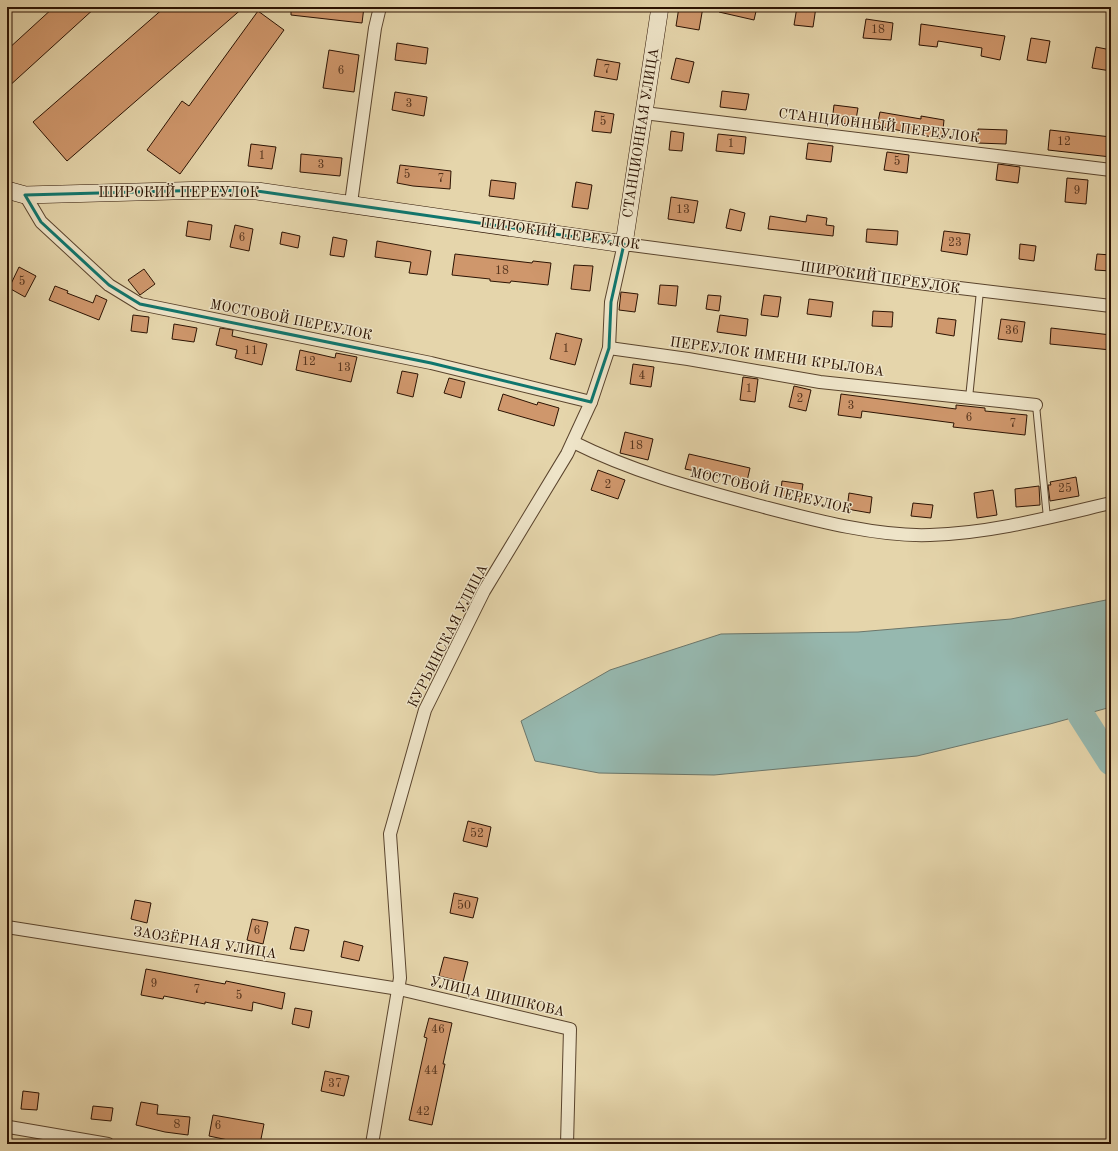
<svg xmlns="http://www.w3.org/2000/svg" width="1118" height="1151" font-family="'Old Standard TT',serif">
<style>
.water{fill:#96b8af;stroke:#6c766a}
.lines{fill:none;stroke-linecap:round;stroke-linejoin:round}
.river{stroke:#96b8af;stroke-width:27}
.building{fill:#cf976c;stroke:#2c1303}
.service-casing{stroke:#5a442d;stroke-width:8}
.minor-casing{stroke:#5a442d;stroke-width:14}
.secondary-casing{stroke:#2c1303;stroke-width:18}
.service{stroke:#eee4c8;stroke-width:6}
.minor{stroke:#eee4c8;stroke-width:12}
.secondary{stroke:#eee4c8;stroke-width:17}
.marked{fill:none;stroke:#0f766e;stroke-width:3;stroke-linejoin:round}
.labels{text-anchor:middle;dominant-baseline:central;stroke-width:3;stroke-linejoin:round;paint-order:stroke}
.number-label{font-size:12px;fill:#55341d}
.street-label{font-size:14px;fill:#2c1303;stroke:#eee4c8}
</style>
<rect width="100%" height="100%" fill="#e5d5ab"/>
<filter id="stains"><feTurbulence type="fractalNoise" baseFrequency=".005" numOctaves="4"/><feColorMatrix values="0 0 0 0 .2 0 0 0 0 .09 0 0 0 0 .02 0 0 0 .5 -.17"/></filter>
<radialGradient id="worn" r=".72"><stop offset=".6" stop-color="#630" stop-opacity="0"/><stop offset="1" stop-color="#630" stop-opacity=".3"/></radialGradient>
<path class="water" d="M1111 599V707L1050 724 917 756 714 775 599 773 535 761 521 721 610 670 721 634 858 632 1011 619Z"/>
<g class="lines">
<path class="river" d="M1081 715 1111 762"/>
</g>
<g class="building">
<path d="M54 7H96L7 88V50Z"/>
<path d="M165 7H244L67 161 33 122Z"/>
<path d="M291 7H364L362 23 291 15Z"/>
<path d="M679 7H703L699 30 676 26Z"/>
<path d="M720 7H757L754 20 719 12Z"/>
<path d="M797 7H816L813 27 794 25Z"/>
<path d="M258 11 284 30 180 174 147 150 182 101 189 106Z"/>
<path d="M866 19 893 23 891 40 863 38Z"/>
<path d="M921 24 1005 36 1000 60 981 56 982 48 938 41 937 47 919 45Z"/>
<path d="M1031 38 1050 41 1046 63 1027 60Z"/>
<path d="M397 43 428 48 426 64 395 60Z"/>
<path d="M1096 47 1111 50V71L1092 68Z"/>
<path d="M329 50 359 55 354 92 323 88Z"/>
<path d="M676 58 694 62 689 83 671 79Z"/>
<path d="M597 59 620 63 617 80 594 76Z"/>
<path d="M722 91 749 94 746 110 720 107Z"/>
<path d="M395 92 427 97 424 116 392 110Z"/>
<path d="M834 105 858 108 855 125 832 122Z"/>
<path d="M595 111 614 114 611 133 592 131Z"/>
<path d="M880 112 921 119V116L944 120 942 139 877 126Z"/>
<path d="M978 129 1007 130 1006 144 977 143Z"/>
<path d="M1050 130 1111 137V157L1048 150Z"/>
<path d="M671 131 684 133 682 151 669 150Z"/>
<path d="M718 134 746 137 744 154 716 151Z"/>
<path d="M808 143 833 146 831 162 806 159Z"/>
<path d="M251 144 276 147 272 169 248 166Z"/>
<path d="M887 152 909 155 907 173 884 170Z"/>
<path d="M301 154 342 158 340 176 300 172Z"/>
<path d="M998 164 1020 167 1018 183 996 180Z"/>
<path d="M400 165 451 171 450 189 413 186 397 183Z"/>
<path d="M1067 178 1088 180 1086 204 1065 202Z"/>
<path d="M491 180 516 183 514 199 489 196Z"/>
<path d="M576 182 592 185 588 209 572 207Z"/>
<path d="M671 197 698 201 694 223 668 219Z"/>
<path d="M730 209 745 213 741 231 726 228Z"/>
<path d="M807 215 827 218 826 225 834 226 833 236 768 229 770 216 806 222Z"/>
<path d="M188 221 212 225 210 240 186 236Z"/>
<path d="M235 225 253 229 249 251 230 247Z"/>
<path d="M867 229 898 231 897 245 866 242Z"/>
<path d="M944 231 970 234 967 255 941 251Z"/>
<path d="M282 232 300 236 298 248 280 244Z"/>
<path d="M333 237 347 240 344 257 330 255Z"/>
<path d="M377 241 431 251 427 275 409 273 411 262 375 257Z"/>
<path d="M1020 244 1036 246 1034 261 1019 259Z"/>
<path d="M455 254 532 263 533 261 551 263 548 285 511 281 510 283 490 281V279L452 275Z"/>
<path d="M1097 254 1111 255V271L1095 270Z"/>
<path d="M574 265 593 266 590 291 571 289Z"/>
<path d="M19 267 36 276 25 297 9 288Z"/>
<path d="M144 269 155 284 140 295 128 280Z"/>
<path d="M660 285 678 286 676 306 658 304Z"/>
<path d="M55 286 68 291 67 293 93 303 96 295 107 300 99 320 49 300Z"/>
<path d="M621 292 638 294 635 312 619 310Z"/>
<path d="M708 295 721 296 719 311 706 309Z"/>
<path d="M764 295 781 297 778 317 761 315Z"/>
<path d="M809 299 833 302 831 317 807 314Z"/>
<path d="M873 311 893 312 892 327 872 326Z"/>
<path d="M133 315 149 317 147 333 131 331Z"/>
<path d="M720 315 748 319 746 336 717 332Z"/>
<path d="M938 318 956 320 954 336 936 333Z"/>
<path d="M1001 319 1025 322 1022 342 998 339Z"/>
<path d="M174 324 197 328 194 342 172 339Z"/>
<path d="M220 328 233 330 232 336 267 344 262 365 235 358 237 350 216 345Z"/>
<path d="M1051 328 1111 335V350L1050 344Z"/>
<path d="M556 333 582 339 575 365 550 359Z"/>
<path d="M300 350 335 358 336 353 357 357 351 382 296 370Z"/>
<path d="M633 364 654 367 651 387 630 384Z"/>
<path d="M402 371 418 374 413 397 397 393Z"/>
<path d="M743 377 758 379 755 402 740 400Z"/>
<path d="M449 378 465 382 461 398 444 393Z"/>
<path d="M794 386 811 390 806 411 789 407Z"/>
<path d="M503 394 537 405 538 402 559 408 554 426 498 410Z"/>
<path d="M841 394 956 409V405L985 408V411L1027 415 1025 435 953 427 954 423 862 411 861 418 838 415Z"/>
<path d="M625 432 653 439 648 460 620 453Z"/>
<path d="M689 454 750 468 747 481 685 469Z"/>
<path d="M598 470 625 480 618 499 591 490Z"/>
<path d="M1076 477 1079 496 1050 501 1048 485H1051L1050 482Z"/>
<path d="M782 481 803 484 800 502 780 498Z"/>
<path d="M1039 486 1040 505 1016 507 1015 489Z"/>
<path d="M993 490 997 515 977 518 974 493Z"/>
<path d="M849 493 872 497 870 513 847 509Z"/>
<path d="M913 503 933 505 931 518 911 516Z"/>
<path d="M468 821 491 827 487 847 463 841Z"/>
<path d="M454 893 478 898 473 918 450 913Z"/>
<path d="M135 900 151 903 147 923 131 919Z"/>
<path d="M252 919 268 922 263 944 247 940Z"/>
<path d="M295 927 309 930 304 951 290 949Z"/>
<path d="M344 941 363 946 359 961 341 957Z"/>
<path d="M444 957 468 962 463 982 439 976Z"/>
<path d="M146 969 225 984 226 981 285 993 282 1009 253 1002 252 1011 205 1002V1004L164 996 163 999 141 995Z"/>
<path d="M295 1008 312 1011 309 1028 292 1024Z"/>
<path d="M429 1018 452 1023 443 1064H445L432 1125 409 1120 427 1038 424 1037Z"/>
<path d="M325 1071 349 1076 344 1096 321 1091Z"/>
<path d="M23 1091 39 1093 37 1110 21 1109Z"/>
<path d="M141 1102 158 1105 157 1114 190 1117 188 1135 165 1132 136 1125Z"/>
<path d="M93 1106 113 1108 111 1121 91 1119Z"/>
<path d="M213 1115 264 1124 260 1144H247L209 1136Z"/>
</g>
<g class="lines">
<g class="service-casing">
<g id="service">
<path d="M969 398 980 291"/>
<path d="M1036 405 1047 518"/>
</g>
</g>
<g class="minor-casing">
<g id="minor">
<path d="M644 113 1111 170"/>
<path d="M25 195 41 222 109 285 140 304 431 363 591 402"/>
<path d="M351 203 375 28 380 7"/>
<path d="M609 348 688 359 820 382 1036 405"/>
<path d="M573 442C635 473 697 489 764 507 814 520 878 537 930 535 992 533 1051 517 1111 503"/>
<path d="M7 927 399 989 570 1029 567 1144"/>
<path d="M9 1127 108 1144"/>
<path d="M372 1144 400 978 390 834 425 710 484 591 567 454 591 402 609 348 611 302 624 244 926 284 1111 306"/>
</g>
</g>
<g class="secondary-casing">
<path id="secondary" d="M7 190 25 195 210 190 257 191 624 244 660 7"/>
</g>
<use href="#service" class="service"/>
<use href="#minor" class="minor"/>
<use href="#secondary" class="secondary"/>
</g>
<path class="marked" d="M210 190 257 191 624 244 611 302 609 348 591 402 431 363 140 304 109 285 41 222 25 195Z"/>
<g class="labels">
<g class="number-label">
<text x="878" y="30">18</text>
<text x="607" y="70">7</text>
<text x="341" y="71">6</text>
<text x="409" y="104">3</text>
<text x="603" y="122">5</text>
<text x="1064" y="142">12</text>
<text x="731" y="144">1</text>
<text x="262" y="156">1</text>
<text x="897" y="162">5</text>
<text x="321" y="165">3</text>
<text x="407" y="175">5</text>
<text x="441" y="179">7</text>
<text x="1077" y="191">9</text>
<text x="683" y="210">13</text>
<text x="242" y="238">6</text>
<text x="955" y="243">23</text>
<text x="502" y="271">18</text>
<text x="22" y="282">5</text>
<text x="1012" y="331">36</text>
<text x="566" y="349">1</text>
<text x="251" y="351">11</text>
<text x="309" y="362">12</text>
<text x="344" y="368">13</text>
<text x="642" y="376">4</text>
<text x="749" y="389">1</text>
<text x="800" y="399">2</text>
<text x="851" y="406">3</text>
<text x="969" y="418">6</text>
<text x="1013" y="424">7</text>
<text x="636" y="446">18</text>
<text x="608" y="485">2</text>
<text x="1065" y="489">25</text>
<text x="477" y="834">52</text>
<text x="464" y="906">50</text>
<text x="257" y="931">6</text>
<text x="154" y="984">9</text>
<text x="197" y="990">7</text>
<text x="239" y="996">5</text>
<text x="438" y="1030">46</text>
<text x="431" y="1071">44</text>
<text x="335" y="1084">37</text>
<text x="423" y="1112">42</text>
<text x="177" y="1125">8</text>
<text x="218" y="1126">6</text>
</g>
<g class="street-label">
<text transform="translate(879 126) rotate(7)">СТАНЦИОННЫЙ ПЕРЕУЛОК</text>
<text transform="translate(641 133) rotate(-81)">СТАНЦИОННАЯ УЛИЦА</text>
<text x="179" y="193">ШИРОКИЙ ПЕРЕУЛОК</text>
<text transform="translate(560 234) rotate(8)">ШИРОКИЙ ПЕРЕУЛОК</text>
<text transform="translate(880 278) rotate(8)">ШИРОКИЙ ПЕРЕУЛОК</text>
<text transform="translate(291 320) rotate(11)">МОСТОВОЙ ПЕРЕУЛОК</text>
<text transform="translate(777 357) rotate(8)">ПЕРЕУЛОК ИМЕНИ КРЫЛОВА</text>
<text transform="translate(771 491) rotate(13)">МОСТОВОЙ ПЕРЕУЛОК</text>
<text transform="translate(448 636) rotate(-63)">КУРЬИНСКАЯ УЛИЦА</text>
<text transform="translate(205 943) rotate(9)">ЗАОЗЁРНАЯ УЛИЦА</text>
<text transform="translate(497 997) rotate(13)">УЛИЦА ШИШКОВА</text>
</g>
</g>
<rect width="1118" height="1151" fill="none" stroke="#e5d5ab" stroke-width="24"/>
<rect x="8" y="8" width="1102" height="1135" fill="none" stroke="#2c1303" stroke-width="2"/>
<rect x="12" y="12" width="1094" height="1127" fill="none" stroke="#2c1303"/>
<rect width="100%" height="100%" filter="url(#stains)"/>
<rect width="100%" height="100%" fill="url(#worn)"/>
</svg>
